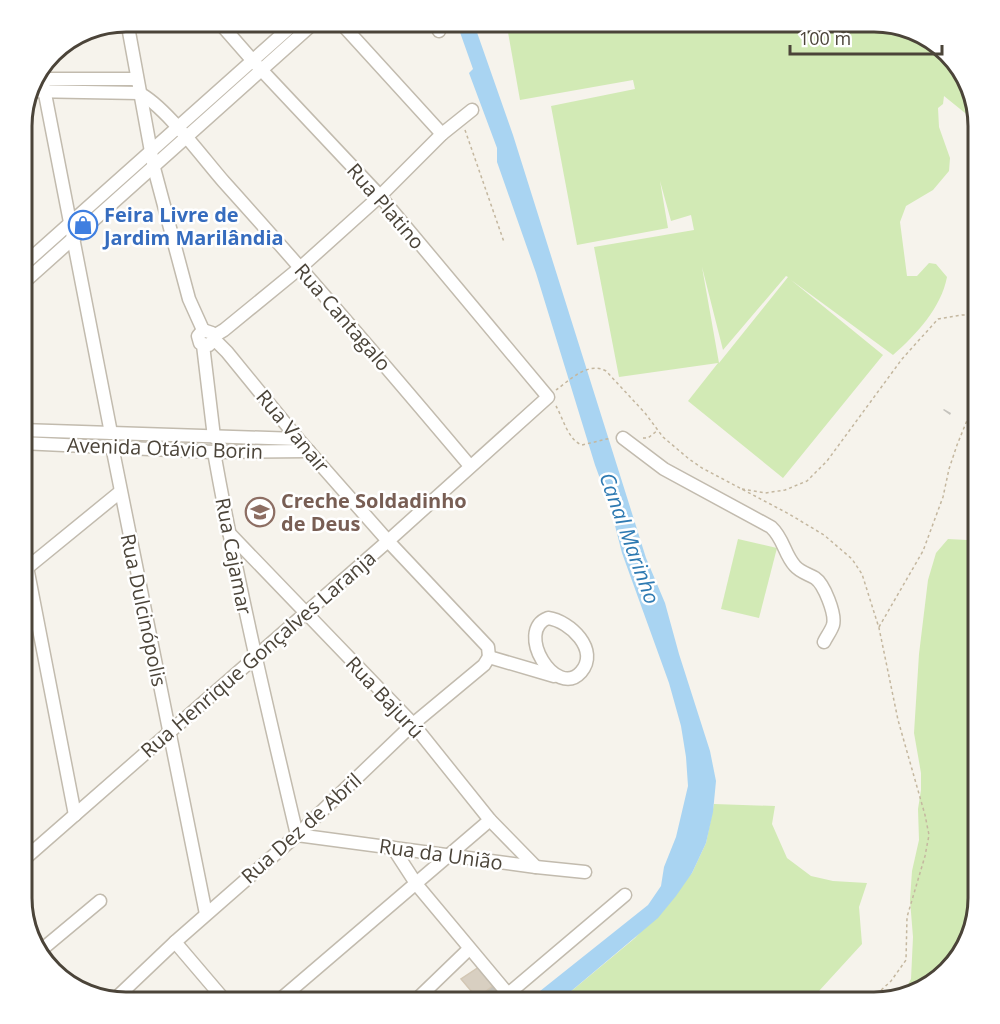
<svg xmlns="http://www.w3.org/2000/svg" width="1000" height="1024" font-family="'Open Sans',sans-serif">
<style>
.green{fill:#d2eab5;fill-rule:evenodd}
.water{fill:#a9d4f2}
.shadow{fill:#0003}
.building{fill:#d8cfc1;stroke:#d3c7b4;stroke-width:1.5}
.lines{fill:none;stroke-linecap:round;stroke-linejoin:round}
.minor-casing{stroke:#c2bbae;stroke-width:15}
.path{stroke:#c4b79f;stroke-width:1.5;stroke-dasharray:3 3;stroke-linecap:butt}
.minor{stroke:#fff;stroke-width:12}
.labels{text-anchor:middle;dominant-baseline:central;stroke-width:5;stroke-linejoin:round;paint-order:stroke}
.street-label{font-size:20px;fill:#4b4439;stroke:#fff}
.shop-label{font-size:20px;font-weight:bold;fill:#366cbe;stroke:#fff;text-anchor:start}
.education-label{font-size:20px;font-weight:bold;fill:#785e54;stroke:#fff;text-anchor:start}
.water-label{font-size:21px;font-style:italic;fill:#2e7ab2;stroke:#fff}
.rim{fill:none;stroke:#4b4439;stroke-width:3}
</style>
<rect width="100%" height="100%" fill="#f6f3ec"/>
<g class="green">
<path d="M506 21H881L921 32 953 57 979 125V130L970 117 944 96 943 104 938 108 939 127 950 158 949 171 933 190 906 206 900 222 907 276H917L929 263 936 264 947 277C941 308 917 334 893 355L791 280 883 355 783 478 688 401 718 363 619 377 594 247 694 230 691 215 671 221 660 181 668 228 577 245 551 106 635 89 633 80 520 100ZM702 267 723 350 786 276 788 277 719 363Z"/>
<path d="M979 393V506C959 478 968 424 979 393Z"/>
<path d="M738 539 777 548 759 618 721 609Z"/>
<path d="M948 539 967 540 979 548V899L968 945 943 977 904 992 911 979 913 937 910 900 912 871 919 840 918 809 921 790V773L914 733 919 654 928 580 936 553Z"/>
<path d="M714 804 775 806 772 824 787 858 811 876 833 881 867 883 859 907 862 944 808 1003H557L635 938 692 873 706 843Z"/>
</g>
<path class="water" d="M456 21H473L513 135 636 526 646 558 665 603 679 654 710 751 716 781 713 812 706 843 692 873 676 896 658 918 557 1003H525L648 905 661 886 664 867 676 837 688 786 686 757 681 726 669 683 622 553 610 506 595 465 536 273 497 162V148L469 73 473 69Z"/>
<g class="shadow">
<path d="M944 409 951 413 950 415 943 410Z"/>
<path d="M487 974 502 991 486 1002 478 997Z"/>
</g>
<path class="building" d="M479 967 494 985 477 998 461 979Z"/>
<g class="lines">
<g class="minor-casing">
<g id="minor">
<path d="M127 21 154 168 189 299 203 330"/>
<path d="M339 21 442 134"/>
<path d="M434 21 439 31"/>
<path d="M40 68 111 433"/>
<path d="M32 79H136"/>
<path d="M28 91 139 93C165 106 203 158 224 182 308 275 389 370 470 466"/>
<path d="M21 267 297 21"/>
<path d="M21 285 316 21"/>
<path d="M214 336 224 330 301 267 380 196 442 134 472 110"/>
<path d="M214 339 209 345 200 343 198 336 203 330 212 333 214 339 227 352 298 439 388 541 488 647 489 657"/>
<path d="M203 345 214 437"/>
<path d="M21 430 298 439"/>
<path d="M623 438 664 469 771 527C784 539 784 554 795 566 800 572 808 574 815 578 824 584 836 614 833 625 831 631 827 636 824 642"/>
<path d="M21 443 214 452 309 451"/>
<path d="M112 446 206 914"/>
<path d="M214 452C237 581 267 708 297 835L536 867 585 872"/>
<path d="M229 533 413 724 490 820 536 867"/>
<path d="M21 536 75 815"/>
<path d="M22 572 120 492"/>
<path d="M548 618C570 621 600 650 581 672 556 700 514 631 548 618Z"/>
<path d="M489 657 554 676"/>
<path d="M393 848 417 885 508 994"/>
<path d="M21 862 388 541 548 397 380 196 253 61 218 21"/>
<path d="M175 942 227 1003"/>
<path d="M40 951 100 901"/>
<path d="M114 1000 175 942 297 835 413 724 484 665 489 657"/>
<path d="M276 1003 490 820"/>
<path d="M413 1003 469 949"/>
<path d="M491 1003 508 994 625 895"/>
</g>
</g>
<g class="path">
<path d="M465 130 504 242"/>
<path d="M556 390C570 380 588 361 606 371L645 413 663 437 689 459 702 468 789 514 824 535 852 559 862 574 879 628 898 720 925 815 929 835 925 856 907 917 906 960 891 981 867 1003"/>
<path d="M556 406C563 418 568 440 582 445L611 438"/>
<path d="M643 438H648L658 430"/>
<path d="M742 489 765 493 785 490 807 481 827 461 902 359 938 319 962 315H979"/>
<path d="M879 627 923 551 943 497 949 469 957 445 979 391"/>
</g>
<use href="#minor" class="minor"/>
</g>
<defs>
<g id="shop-ring" transform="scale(1.5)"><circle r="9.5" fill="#fff" stroke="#3f7fe0" stroke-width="1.5"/><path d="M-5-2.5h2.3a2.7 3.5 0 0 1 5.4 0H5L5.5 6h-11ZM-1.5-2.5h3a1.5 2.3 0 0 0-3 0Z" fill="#3f7fe0"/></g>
<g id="school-ring" transform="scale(1.5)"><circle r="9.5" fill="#fff" stroke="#8d6e63" stroke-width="1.5"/><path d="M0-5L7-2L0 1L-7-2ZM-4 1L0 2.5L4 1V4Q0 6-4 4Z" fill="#8d6e63"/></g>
</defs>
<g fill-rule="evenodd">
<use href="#shop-ring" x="83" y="225"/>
<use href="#school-ring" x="260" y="512"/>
</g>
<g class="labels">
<g class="street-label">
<text transform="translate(386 206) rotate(49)">Rua Platino</text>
<text transform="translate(343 317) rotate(49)">Rua Cantagalo</text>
<text transform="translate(293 431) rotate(50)">Rua Vanair</text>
<text transform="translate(165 448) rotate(2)">Avenida Otávio Borin</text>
<text transform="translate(234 556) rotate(79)">Rua Cajamar</text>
<text transform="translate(144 610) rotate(78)">Rua Dulcinópolis</text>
<text transform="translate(258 654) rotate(-41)">Rua Henrique Gonçalves Laranja</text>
<text transform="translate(385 697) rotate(47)">Rua Bajurú</text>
<text transform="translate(301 828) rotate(-42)">Rua Dez de Abril</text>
<text transform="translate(441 854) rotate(8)">Rua da União</text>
</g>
<g class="shop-label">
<text x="104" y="214">Feira Livre de<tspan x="104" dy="23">Jardim Marilândia</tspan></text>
</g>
<g class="education-label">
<text x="281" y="500">Creche Soldadinho<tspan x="281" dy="23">de Deus</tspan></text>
</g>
<g class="water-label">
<text transform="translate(630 538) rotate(70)">Canal Marinho</text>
</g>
</g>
<path d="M0 0H1000V1024H0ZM126 32H874A94 94 0 0 1 968 126V898A94 94 0 0 1 874 992H126A94 94 0 0 1 32 898V126A94 94 0 0 1 126 32Z" fill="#fff" fill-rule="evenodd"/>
<path class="rim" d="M126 32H874A94 94 0 0 1 968 126V898A94 94 0 0 1 874 992H126A94 94 0 0 1 32 898V126A94 94 0 0 1 126 32Z"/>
<path d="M790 45v9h152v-9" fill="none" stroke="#4b4439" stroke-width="3"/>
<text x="799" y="45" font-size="18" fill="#4b4439" stroke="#ffffff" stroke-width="4.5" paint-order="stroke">100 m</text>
</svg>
